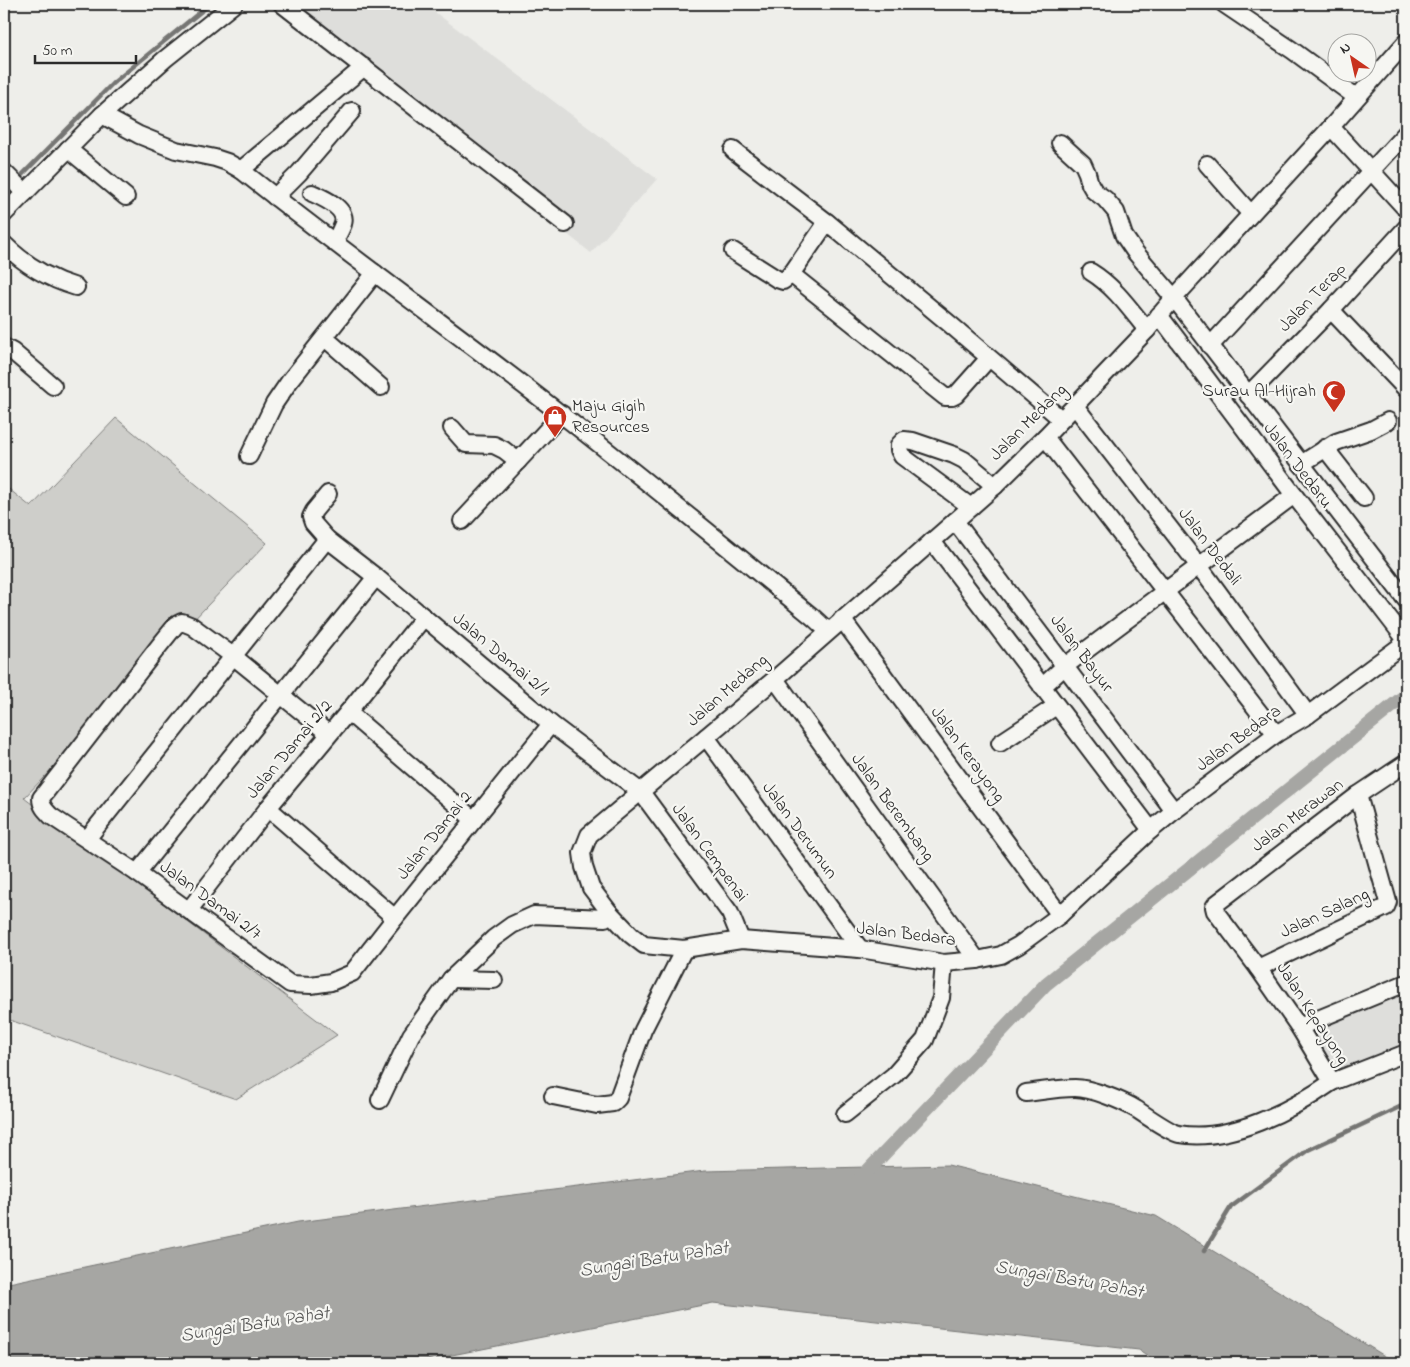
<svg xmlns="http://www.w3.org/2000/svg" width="1410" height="1367" font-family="'Indie Flower',sans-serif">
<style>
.built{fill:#dededb}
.green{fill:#cececa;stroke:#7c7c7a}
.water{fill:#a6a6a3;stroke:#757573}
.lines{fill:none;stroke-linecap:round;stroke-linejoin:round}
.stream{stroke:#757573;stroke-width:4.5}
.canal{stroke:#a6a6a3;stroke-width:14}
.minor-casing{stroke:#2b2b2b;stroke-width:20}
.minor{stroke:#f6f6f2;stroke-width:16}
.labels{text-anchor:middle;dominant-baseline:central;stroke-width:4.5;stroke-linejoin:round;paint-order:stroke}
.street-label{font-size:18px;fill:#2b2b2b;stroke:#f6f6f2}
.poi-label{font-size:18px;fill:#2b2b2b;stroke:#f6f6f2;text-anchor:end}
.water-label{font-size:19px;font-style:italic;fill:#565655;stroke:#f6f6f2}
</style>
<rect width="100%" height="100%" fill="#eeeeea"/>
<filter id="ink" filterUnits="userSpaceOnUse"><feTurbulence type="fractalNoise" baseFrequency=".02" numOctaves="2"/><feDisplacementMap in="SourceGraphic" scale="10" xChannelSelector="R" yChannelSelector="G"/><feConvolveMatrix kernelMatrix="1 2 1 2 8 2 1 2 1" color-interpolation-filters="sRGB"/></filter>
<g filter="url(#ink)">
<g class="built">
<path d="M278 4H424L657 179 591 253Z"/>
<path d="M1406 979V1058L1330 1088 1293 1026Z"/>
</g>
<path class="green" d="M116 418 267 543 24 798 337 1035 236 1099 4 1018V485L31 507Z"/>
<path class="water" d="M948 1165 1156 1216 1396 1363H1159L1139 1350 713 1303 412 1363H4V1284L298 1222 705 1171Z"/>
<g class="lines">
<g class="stream">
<path d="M17 180 113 83 210 4"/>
<path d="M4 193 12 185"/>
<path d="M1204 1251 1231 1207 1308 1150 1406 1104"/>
</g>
<path class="canal" d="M858 1181 1046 984 1406 695"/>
<g class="minor-casing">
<g id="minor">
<path d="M282 4 565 224"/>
<path d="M1224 4 1292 50 1356 97"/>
<path d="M1406 42 1331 127 1174 298 1147 330 1045 437 995 486 775 679 589 835 582 853 584 867 591 888 610 913 631 935 644 945 684 949 741 940 860 949 944 963 977 960 1001 955 1019 945 1060 915 1151 830 1174 811 1276 734 1308 715 1406 642"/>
<path d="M102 115 139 135 176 150 215 158 227 162 241 170C346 254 456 332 562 415 648 482 732 551 815 619L828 631"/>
<path d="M1331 127 1406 209"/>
<path d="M1060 143 1083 164 1087 173 1090 184 1094 191 1105 199 1116 212 1124 236 1135 252 1174 298 1406 600"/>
<path d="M68 149 126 197"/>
<path d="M733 150 827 222 951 325 1061 419"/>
<path d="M1207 164 1250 213"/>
<path d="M241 170 364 67"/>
<path d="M4 172 25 193"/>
<path d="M312 193C323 198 348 208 343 224 341 230 337 236 335 242"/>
<path d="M275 197 299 173 352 111"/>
<path d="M4 214 102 115 165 59 234 4"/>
<path d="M4 244C24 264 49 279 76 287"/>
<path d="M733 251 777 279 783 281 788 277 794 270 827 222"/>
<path d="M1091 272C1114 286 1130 309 1147 330"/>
<path d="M791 274 945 397H952L956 395 989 358"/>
<path d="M1331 310 1406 389"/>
<path d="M1159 315 1294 495 1406 640"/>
<path d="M325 338 381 387"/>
<path d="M1210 346 1406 133"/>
<path d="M4 347 13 352 53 386"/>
<path d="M1248 395 1331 310 1406 228"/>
<path d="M1075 406 1199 566 1308 715"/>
<path d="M452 428 466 444 494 445 504 450 518 461"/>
<path d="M1045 437 1276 734"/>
<path d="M1325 448 1364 498"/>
<path d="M249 456 274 404 289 382 375 273"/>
<path d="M1301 464 1336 442 1371 430 1388 421"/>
<path d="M328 494 314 511 311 517 313 523 327 539 376 577 551 724 641 792 730 913 741 940"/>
<path d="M971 507 902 456 899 450V445L904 440 913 441 954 455 964 460 995 486"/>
<path d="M462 521 562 414"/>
<path d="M955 521 1174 811"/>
<path d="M932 541 1151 830"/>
<path d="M842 619 1060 915"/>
<path d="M775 679 977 960"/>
<path d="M1042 687 1065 666 1294 495"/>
<path d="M348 712 474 820"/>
<path d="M329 734 233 656 192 626 182 622 176 625 159 646 41 798C41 806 45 810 51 816L137 873 290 984 311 985 331 982 352 973 395 918 551 724"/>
<path d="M706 737 860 949"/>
<path d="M1000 743 1056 706"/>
<path d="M1406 763 1358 795 1216 904 1214 907 1215 911 1258 968 1299 1027 1332 1082 1406 1053"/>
<path d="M268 808 395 918"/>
<path d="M87 839 327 539"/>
<path d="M137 873 376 577"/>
<path d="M189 910 268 808 348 712 424 617"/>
<path d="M1258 968 1386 907 1388 902 1358 795"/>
<path d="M451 979 494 980"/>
<path d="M1299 1027 1406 983"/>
<path d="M1026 1093C1042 1091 1059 1088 1075 1088 1091 1088 1123 1101 1136 1109 1145 1115 1171 1133 1179 1134 1229 1143 1292 1110 1332 1082"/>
<path d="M553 1096 597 1105 613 1103 618 1098 643 1030 684 949"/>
<path d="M380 1100 411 1035 451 979 494 938 512 925 534 915 605 918 610 913"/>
<path d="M845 1114 894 1075 925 1040 941 998 944 963"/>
</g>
</g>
<use href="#minor" class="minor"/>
</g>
</g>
<defs>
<g id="mosque-pin" transform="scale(1.25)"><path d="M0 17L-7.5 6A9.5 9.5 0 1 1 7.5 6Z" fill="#c8321e" stroke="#f6f6f2"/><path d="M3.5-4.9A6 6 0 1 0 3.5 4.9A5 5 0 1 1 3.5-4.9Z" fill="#fff"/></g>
<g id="shop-pin" transform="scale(1.25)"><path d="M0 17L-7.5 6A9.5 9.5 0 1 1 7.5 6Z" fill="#c8321e" stroke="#f6f6f2"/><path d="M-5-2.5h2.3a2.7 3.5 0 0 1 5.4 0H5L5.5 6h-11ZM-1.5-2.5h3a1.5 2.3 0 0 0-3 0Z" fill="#fff"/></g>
</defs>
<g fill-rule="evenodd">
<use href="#mosque-pin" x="1334" y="392"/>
<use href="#shop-pin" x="555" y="417"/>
</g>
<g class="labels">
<g class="street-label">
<text transform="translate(1313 298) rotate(-46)">Jalan Terap</text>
<text transform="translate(1029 423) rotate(-45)">Jalan Medang</text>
<text transform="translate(1297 466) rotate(53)">Jalan Dedaru</text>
<text transform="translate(1209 547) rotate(53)">Jalan Dedali</text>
<text transform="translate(1081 654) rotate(53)">Jalan Bayur</text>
<text transform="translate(500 655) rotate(40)">Jalan Damai 2/1</text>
<text transform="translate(728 691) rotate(-41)">Jalan Medang</text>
<text transform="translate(1239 739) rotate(-36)">Jalan Bedara</text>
<text transform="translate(290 750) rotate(-50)">Jalan Damai 2/2</text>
<text transform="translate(967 755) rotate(54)">Jalan Kerayong</text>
<text transform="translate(892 808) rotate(54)">Jalan Berembang</text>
<text transform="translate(1298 816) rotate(-37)">Jalan Merawan</text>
<text transform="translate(799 831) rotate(54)">Jalan Derumun</text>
<text transform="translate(435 836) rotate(-51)">Jalan Damai 2</text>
<text transform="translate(709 853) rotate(54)">Jalan Cempenai</text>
<text transform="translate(210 901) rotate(36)">Jalan Damai 2/7</text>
<text transform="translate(1325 914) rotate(-25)">Jalan Salang</text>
<text transform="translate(906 935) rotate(7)">Jalan Bedara</text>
<text transform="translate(1312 1014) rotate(57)">Jalan Kepayong</text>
</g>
<g class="poi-label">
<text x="1316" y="392">Surau Al-Hijrah</text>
<text x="572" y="407" text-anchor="start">Maju Gigih<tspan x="572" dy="21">Resources</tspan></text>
</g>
<g class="water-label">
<text transform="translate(654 1260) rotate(-9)">Sungai Batu Pahat</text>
<text transform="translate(1069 1280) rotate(10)">Sungai Batu Pahat</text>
<text transform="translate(255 1325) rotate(-9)">Sungai Batu Pahat</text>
</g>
</g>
<rect width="1410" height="1367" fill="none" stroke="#f6f6f2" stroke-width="20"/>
<rect x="10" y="10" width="1390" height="1347" fill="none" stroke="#2b2b2b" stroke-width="2" filter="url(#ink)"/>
<g transform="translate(1352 58) rotate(326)"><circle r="24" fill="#f6f6f2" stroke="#a5a5a2"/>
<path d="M0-4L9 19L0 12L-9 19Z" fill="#c8321e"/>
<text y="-8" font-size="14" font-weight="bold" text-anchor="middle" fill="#2b2b2b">N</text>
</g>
<path d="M35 55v8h101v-8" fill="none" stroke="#2b2b2b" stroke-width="2.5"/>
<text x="42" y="55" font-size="15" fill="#2b2b2b" stroke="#f6f6f2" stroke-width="4" paint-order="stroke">50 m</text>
</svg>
